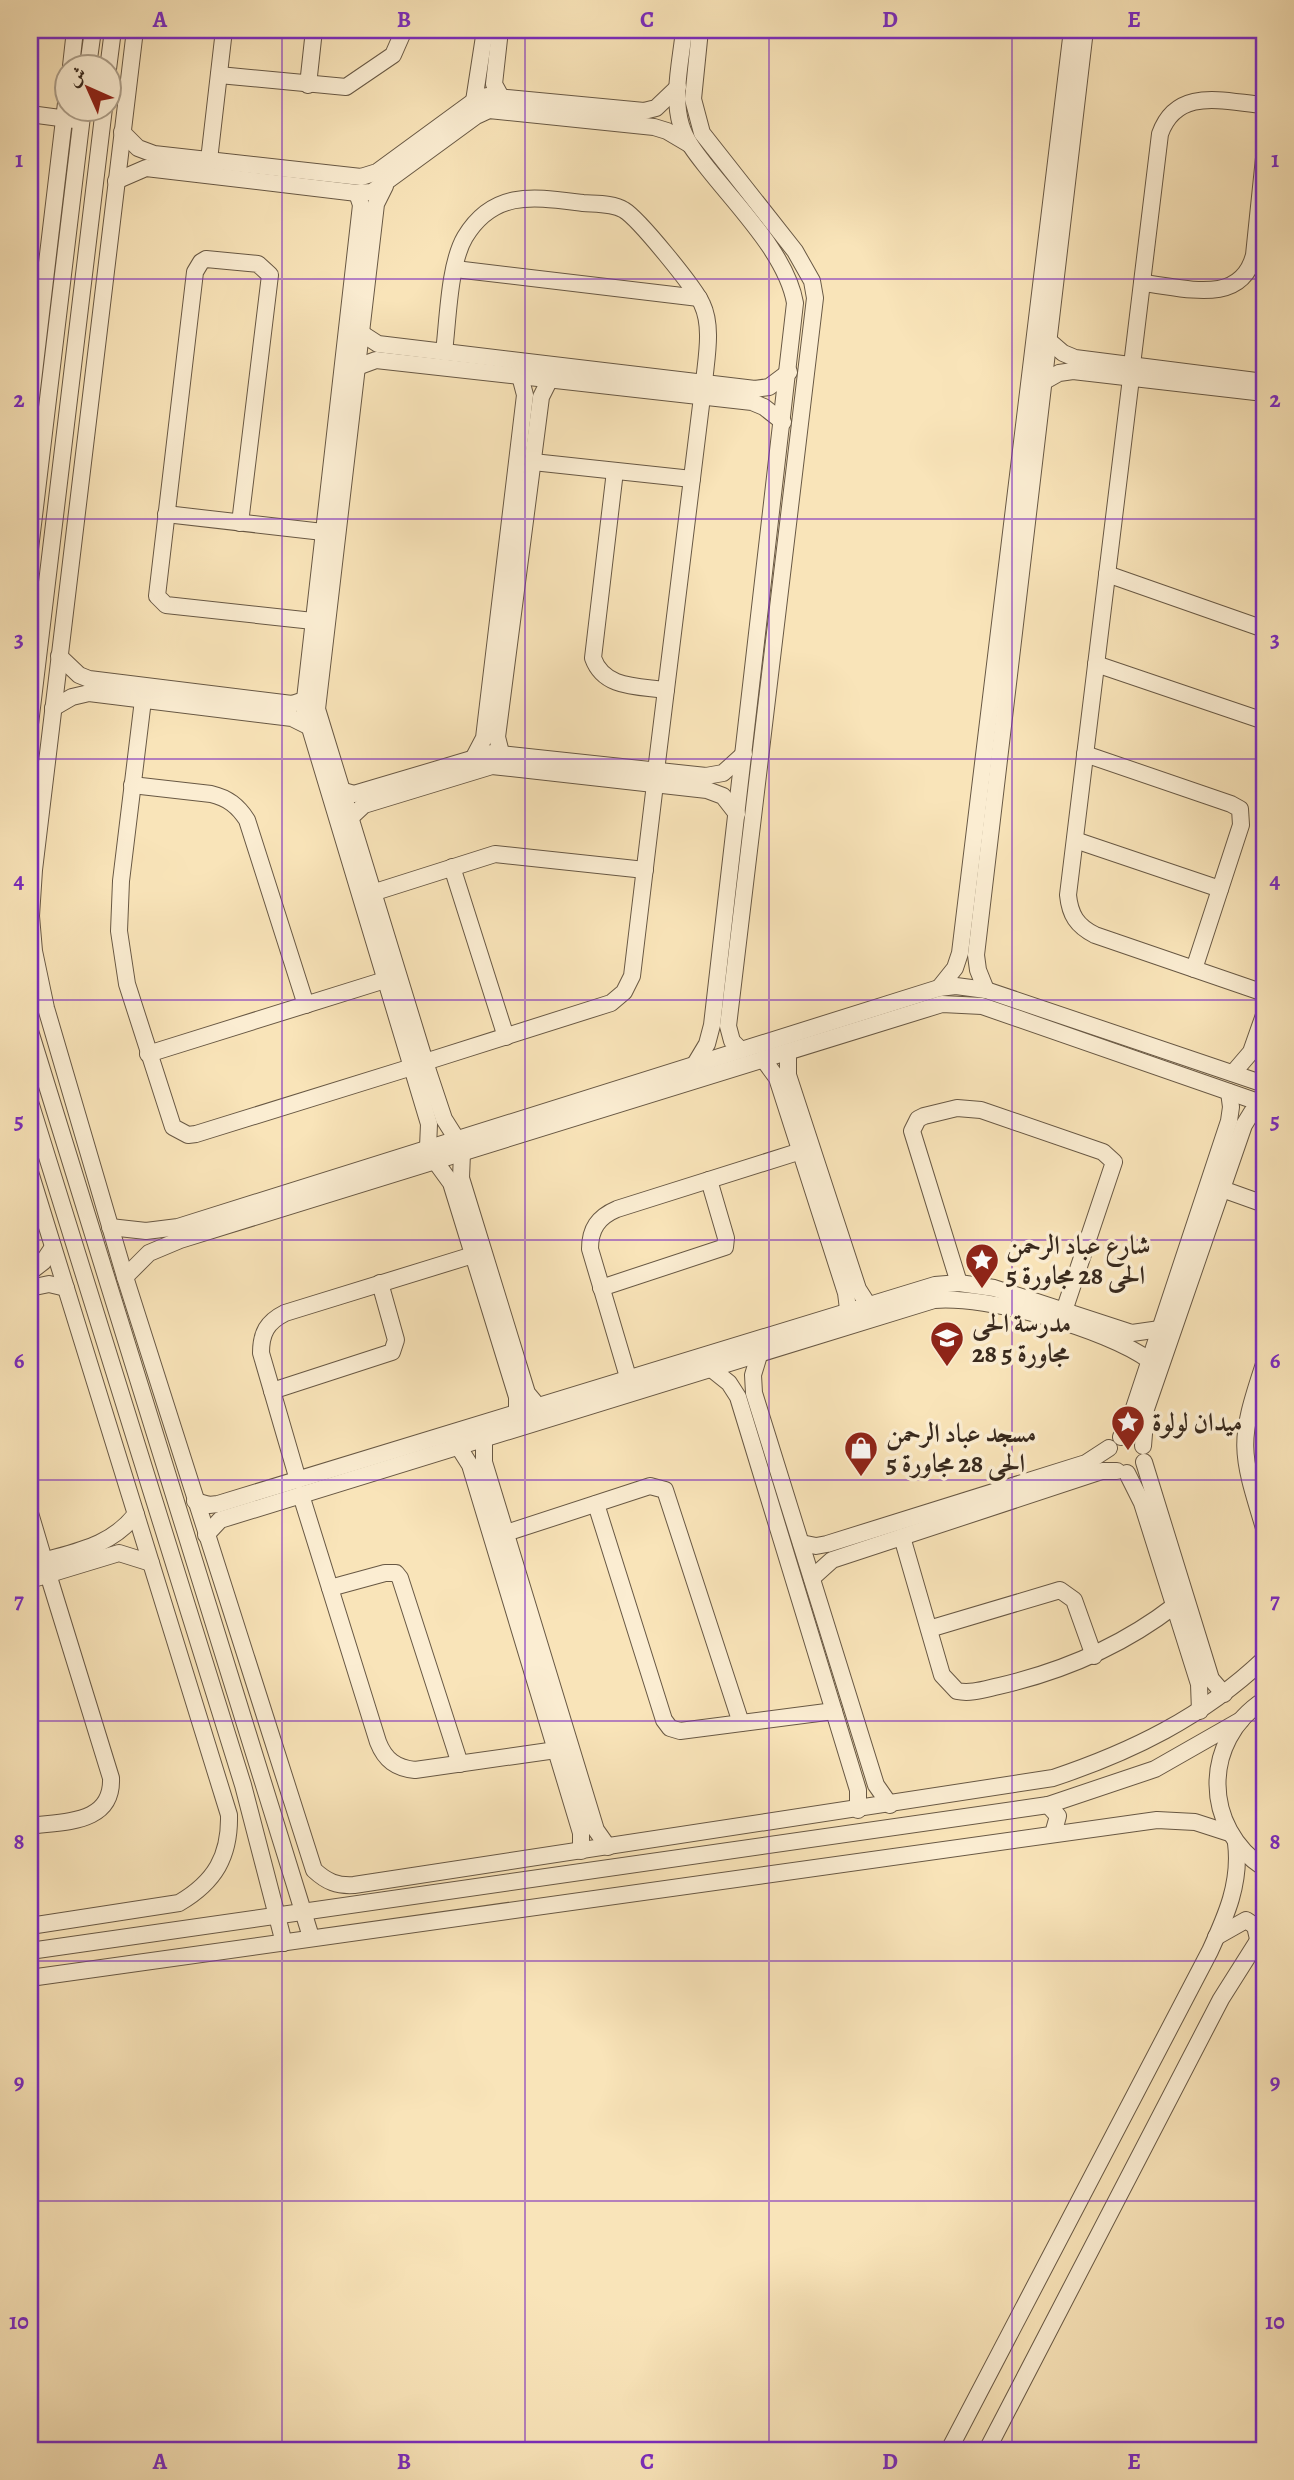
<svg xmlns="http://www.w3.org/2000/svg" width="1294" height="2480" font-family="Alegreya,Amiri,serif">
<style>
.lines{fill:none;stroke-linecap:round;stroke-linejoin:round}
.minor-casing{stroke:#685844;stroke-width:18}
.minor{stroke:#fbedd2;stroke-width:16}
.grid{fill:none;stroke:#7b2cbf;stroke-width:2;stroke-opacity:0.55}
.labels{text-anchor:middle;dominant-baseline:central;stroke-width:7;stroke-linejoin:round;paint-order:stroke}
.poi-label{font-size:26px;font-weight:bold;fill:#38291d;stroke:#fbedd2;text-anchor:start}
.neatline{fill:none;stroke:#7b2cbf;stroke-width:2.5}
.grid-label{font-size:23px;text-anchor:middle;font-weight:bold;fill:#7b2cbf}
</style>
<rect width="100%" height="100%" fill="#f9e4b9"/>
<filter id="stains"><feTurbulence type="fractalNoise" baseFrequency=".00286" numOctaves="4"/><feColorMatrix values="0 0 0 0 .2 0 0 0 0 .09 0 0 0 0 .02 0 0 0 .5 -.17"/></filter>
<radialGradient id="worn" r=".72"><stop offset=".6" stop-color="#630" stop-opacity="0"/><stop offset="1" stop-color="#630" stop-opacity=".3"/></radialGradient>
<g class="lines">
<g class="minor-casing">
<g id="minor">
<path d="M135 30 34 870 31 916 34 951 46 1008 125 1277 314 1870C327 1882 337 1886 354 1885L1053 1778C1131 1752 1203 1717 1264 1659"/>
<path d="M684 30C681 61 672 95 681 125 686 142 698 156 709 170 739 208 787 256 795 303L712 1025 707 1044 695 1064"/>
<path d="M700 30 693 99 702 133 795 251 812 281 815 298 728 1026 732 1041 741 1050"/>
<path d="M71 66 75 30"/>
<path d="M88 66 93 30"/>
<path d="M108 69 113 30"/>
<path d="M219 75 346 87 393 55 404 30"/>
<path d="M308 85 314 30"/>
<path d="M500 95 494 84 500 30"/>
<path d="M474 101 485 30"/>
<path d="M30 114 75 120"/>
<path d="M122 132 138 148 154 154 361 177 377 172 474 101 487 96 644 111 656 108 678 87"/>
<path d="M209 160 224 30"/>
<path d="M116 181 146 168 357 193 372 192 476 116 489 110 654 127 667 131 689 144"/>
<path d="M385 186 376 204 317 709 425 1062 444 1119 456 1138"/>
<path d="M357 193 361 205 304 708 429 1124 428 1147"/>
<path d="M455 269 699 298"/>
<path d="M1142 283C1183 287 1241 307 1254 255L1264 158"/>
<path d="M361 333 378 344 755 389 769 387 789 372"/>
<path d="M1048 340 1063 353 1075 358 1264 382"/>
<path d="M444 352C448 320 449 264 465 237 494 189 535 197 583 203 596 204 613 203 624 210 639 219 695 288 702 304 713 327 706 359 704 383"/>
<path d="M1132 365 1160 134C1177 86 1224 102 1264 105"/>
<path d="M357 367 376 360 752 402 764 407 783 422"/>
<path d="M1131 378 1068 895C1070 915 1077 926 1095 935L1264 993"/>
<path d="M1043 382 1059 373 1073 371 1264 393"/>
<path d="M30 406 66 103"/>
<path d="M533 462 692 479"/>
<path d="M615 471 593 658C604 689 638 686 666 690"/>
<path d="M166 514 323 532"/>
<path d="M240 523 270 275 258 264 206 259 201 262 195 272 157 596 166 605 313 621"/>
<path d="M30 549 83 108"/>
<path d="M1107 574 1264 629"/>
<path d="M59 656 79 675 89 679 292 704 304 700"/>
<path d="M1096 664 1264 721"/>
<path d="M143 700 121 881 119 931 127 984 173 1127 188 1135 196 1134 412 1067"/>
<path d="M53 708 72 697 89 693 292 718 306 725"/>
<path d="M30 724 104 108"/>
<path d="M501 753 497 737 541 397 550 379"/>
<path d="M1085 754 1231 804 1240 809 1241 825 1194 969"/>
<path d="M474 757 484 738 525 395 520 376"/>
<path d="M656 771 702 397"/>
<path d="M132 785 211 794C228 798 238 806 247 820L306 1005"/>
<path d="M340 790 354 794 492 753 706 776 723 773 744 754"/>
<path d="M349 819 364 805 492 766 707 790 723 796 737 814"/>
<path d="M1075 840 1220 889"/>
<path d="M452 867 506 1037"/>
<path d="M372 893 495 854 645 870"/>
<path d="M939 988 955 968 960 953 1072 30"/>
<path d="M986 990 978 970 976 955 1085 30"/>
<path d="M30 1031 311 1937"/>
<path d="M788 1052V1075L858 1289 867 1303"/>
<path d="M148 1054 385 980"/>
<path d="M1264 1056V1078"/>
<path d="M763 1059 777 1078 846 1293 848 1309"/>
<path d="M425 1062 611 1003 624 992 632 976 655 784"/>
<path d="M1233 1073 1251 1052 1264 1015"/>
<path d="M30 1102 243 1785 284 1943"/>
<path d="M462 1153 461 1178 527 1393 537 1405"/>
<path d="M435 1161 451 1183 517 1397V1412"/>
<path d="M30 1172 229 1815C230 1856 215 1882 179 1903L30 1926"/>
<path d="M1222 1189 1264 1204"/>
<path d="M110 1227 146 1231 178 1227 939 988 956 986 986 990 1264 1084"/>
<path d="M30 1272 43 1262 53 1247"/>
<path d="M125 1277 149 1253 180 1240 942 1004 982 1006 1264 1104"/>
<path d="M959 1283 912 1131 918 1119 924 1116 957 1108 981 1110 1103 1152 1114 1162 1064 1311"/>
<path d="M30 1288 49 1284 66 1288"/>
<path d="M601 1288 725 1247 726 1238 709 1180"/>
<path d="M760 1352 753 1375 754 1393 876 1785 890 1805"/>
<path d="M1264 1364C1238 1442 1240 1450 1264 1528"/>
<path d="M709 1367 729 1383 738 1397 858 1790V1810"/>
<path d="M628 1377 590 1249C590 1229 598 1217 617 1209L801 1151"/>
<path d="M272 1391 392 1352 396 1340 380 1283"/>
<path d="M484 1437V1462L596 1830 608 1847"/>
<path d="M1121 1437 1132 1414 1229 1121 1231 1107 1229 1092"/>
<path d="M458 1446 470 1465 581 1833V1851"/>
<path d="M1143 1446 1146 1409 1244 1125 1252 1112 1264 1105"/>
<path d="M1144 1462 1211 1679 1224 1694"/>
<path d="M1127 1473 1142 1503 1199 1684 1200 1711"/>
<path d="M298 1480 261 1353C261 1333 267 1322 285 1313L473 1255"/>
<path d="M301 1495 378 1742C385 1760 396 1768 415 1770L556 1750"/>
<path d="M195 1501 209 1505 218 1504 935 1285 959 1283 994 1288 1132 1333 1160 1329"/>
<path d="M596 1504 664 1720 670 1728 680 1731 834 1711"/>
<path d="M30 1513 44 1560"/>
<path d="M506 1533 650 1486 665 1490 741 1723"/>
<path d="M206 1535 220 1520 934 1300C987 1295 1106 1329 1149 1360"/>
<path d="M902 1537 942 1675 957 1691C971 1694 985 1689 999 1686 1064 1671 1122 1646 1174 1606"/>
<path d="M801 1543 816 1546 827 1544 1086 1463 1109 1448"/>
<path d="M30 1565C70 1552 109 1549 136 1514"/>
<path d="M812 1578 832 1560 1102 1471H1117"/>
<path d="M30 1580 119 1553 151 1563"/>
<path d="M330 1588 385 1573H396L400 1578 460 1764"/>
<path d="M929 1629 1060 1590 1074 1600 1094 1656"/>
<path d="M1264 1700C1201 1741 1203 1828 1264 1868"/>
<path d="M1048 1805 1058 1816 1053 1834"/>
<path d="M30 1826C65 1821 113 1824 111 1778L48 1574"/>
<path d="M1216 1937 1246 1920 1255 1926 1258 1939"/>
<path d="M30 1951 1048 1805 1155 1769 1241 1720"/>
<path d="M30 1978 1157 1820 1195 1822 1229 1833"/>
<path d="M949 2450 1210 1951C1226 1916 1241 1883 1236 1843"/>
<path d="M987 2450 1221 1999 1264 1931"/>
</g>
</g>
<use href="#minor" class="minor"/>
</g>
<path class="grid" d="M282 30V2450M525 30V2450M769 30V2450M1012 30V2450M30 279H1264M30 519H1264M30 759H1264M30 1000H1264M30 1240H1264M30 1480H1264M30 1721H1264M30 1961H1264M30 2201H1264"/>
<defs>
<g id="sight-pin" transform="scale(1.75)"><path d="M0 17L-7.5 6A9.5 9.5 0 1 1 7.5 6Z" fill="#8f2418" stroke="#fbedd2"/><path d="M0-6L1.8-2.2L6-1.7L2.9 1.2L3.7 5.4L0 3.3L-3.7 5.4L-2.9 1.2L-6-1.7L-1.8-2.2Z" fill="#fff"/></g>
<g id="school-pin" transform="scale(1.75)"><path d="M0 17L-7.5 6A9.5 9.5 0 1 1 7.5 6Z" fill="#8f2418" stroke="#fbedd2"/><path d="M0-5L7-2L0 1L-7-2ZM-4 1L0 2.5L4 1V4Q0 6-4 4Z" fill="#fff"/></g>
<g id="shop-pin" transform="scale(1.75)"><path d="M0 17L-7.5 6A9.5 9.5 0 1 1 7.5 6Z" fill="#8f2418" stroke="#fbedd2"/><path d="M-5-2.5h2.3a2.7 3.5 0 0 1 5.4 0H5L5.5 6h-11ZM-1.5-2.5h3a1.5 2.3 0 0 0-3 0Z" fill="#fff"/></g>
</defs>
<g fill-rule="evenodd">
<use href="#sight-pin" x="982" y="1260"/>
<use href="#school-pin" x="947" y="1338"/>
<use href="#sight-pin" x="1128" y="1422"/>
<use href="#shop-pin" x="861" y="1448"/>
</g>
<g class="labels">
<g class="poi-label">
<text x="1006" y="1245">شارع عباد الرحمن<tspan x="1006" dy="30">الحى 28 مجاورة 5</tspan></text>
<text x="972" y="1323">مدرسة الحى<tspan x="972" dy="30">28 مجاورة 5</tspan></text>
<text x="1152" y="1422">ميدان لولوة</text>
<text x="886" y="1433">مسجد عباد الرحمن<tspan x="886" dy="30">الحى 28 مجاورة 5</tspan></text>
</g>
</g>
<rect width="1294" height="2480" fill="none" stroke="#f9e4b9" stroke-width="77"/>
<g transform="translate(88 88) rotate(315)"><circle r="33" fill="#fbedd2" stroke="#ad9f8a" stroke-width="2"/>
<path d="M0-5L12 26L0 18L-12 26Z" fill="#8f2418"/>
<text y="-10" font-size="19" font-weight="bold" text-anchor="middle" fill="#38291d">ش</text>
</g>
<rect x="38" y="38" width="1218" height="2404" class="neatline"/>
<g class="grid-label">
<text x="160" y="27">A</text>
<text x="404" y="27">B</text>
<text x="647" y="27">C</text>
<text x="890" y="27">D</text>
<text x="1134" y="27">E</text>
<text x="19" y="167">1</text>
<text x="1275" y="167">1</text>
<text x="19" y="407">2</text>
<text x="1275" y="407">2</text>
<text x="19" y="647">3</text>
<text x="1275" y="647">3</text>
<text x="19" y="888">4</text>
<text x="1275" y="888">4</text>
<text x="19" y="1128">5</text>
<text x="1275" y="1128">5</text>
<text x="19" y="1368">6</text>
<text x="1275" y="1368">6</text>
<text x="19" y="1608">7</text>
<text x="1275" y="1608">7</text>
<text x="19" y="1849">8</text>
<text x="1275" y="1849">8</text>
<text x="19" y="2089">9</text>
<text x="1275" y="2089">9</text>
<text x="19" y="2329">10</text>
<text x="1275" y="2329">10</text>
<text x="160" y="2469">A</text>
<text x="404" y="2469">B</text>
<text x="647" y="2469">C</text>
<text x="890" y="2469">D</text>
<text x="1134" y="2469">E</text>
</g>
<rect width="100%" height="100%" filter="url(#stains)"/>
<rect width="100%" height="100%" fill="url(#worn)"/>
</svg>
